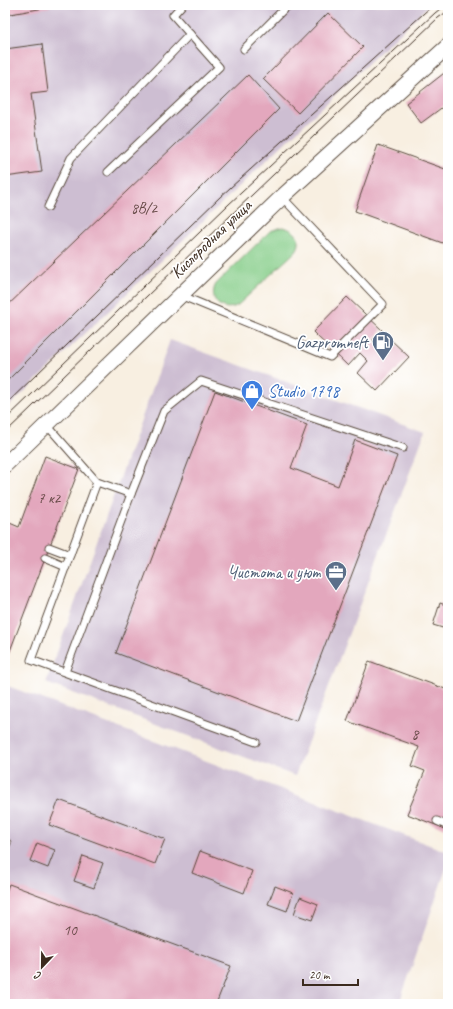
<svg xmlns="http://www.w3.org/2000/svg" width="453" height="1009" font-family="Caveat,sans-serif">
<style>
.industrial{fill:#cdbed2}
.green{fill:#87ce8a;stroke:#617c54}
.building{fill:#e3a7bd}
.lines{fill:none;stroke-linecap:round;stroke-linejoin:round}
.lane-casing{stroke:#57483b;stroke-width:9}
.street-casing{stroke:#57483b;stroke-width:17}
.lane{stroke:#fff;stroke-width:7}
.street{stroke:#fff;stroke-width:15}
.tram{stroke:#3b2a1e;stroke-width:1}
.labels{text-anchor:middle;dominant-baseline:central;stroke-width:3.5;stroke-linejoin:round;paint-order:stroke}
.number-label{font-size:15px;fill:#654946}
.street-label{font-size:17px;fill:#3b2a1e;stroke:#fff}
.service-label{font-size:17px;fill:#4e5e75;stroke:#fff;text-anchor:end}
.shop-label{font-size:17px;fill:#366cbe;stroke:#fff;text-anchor:start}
</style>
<rect width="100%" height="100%" fill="#fff"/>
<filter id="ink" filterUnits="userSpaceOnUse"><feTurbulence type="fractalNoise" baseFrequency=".025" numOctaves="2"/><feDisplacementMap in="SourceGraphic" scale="8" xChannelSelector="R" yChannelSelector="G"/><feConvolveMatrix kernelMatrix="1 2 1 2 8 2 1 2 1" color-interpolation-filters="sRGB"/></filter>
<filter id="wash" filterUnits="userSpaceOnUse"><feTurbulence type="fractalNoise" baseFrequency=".012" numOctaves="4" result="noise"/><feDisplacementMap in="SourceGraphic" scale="16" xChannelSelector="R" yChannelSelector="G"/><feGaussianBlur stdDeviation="0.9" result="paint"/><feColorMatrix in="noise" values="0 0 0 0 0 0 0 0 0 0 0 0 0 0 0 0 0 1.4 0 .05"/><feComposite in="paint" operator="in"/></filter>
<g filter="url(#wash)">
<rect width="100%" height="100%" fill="#f8efe1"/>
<g class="industrial">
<path d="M5 5H429L5 410Z"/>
<path d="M170 340 425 432 295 776 46 683Z"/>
<path d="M5 685 448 852V863L399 1004H5Z"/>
</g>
<path class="green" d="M282 227C295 229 305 240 295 252L238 305C223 314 207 300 216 284L270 231Z"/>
<g id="blocks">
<g class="building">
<path d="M5 5H49L50 7 5 15Z"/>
<path d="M328 13 363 47 298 113 263 79Z"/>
<path d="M42 44 48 92 31 94 42 172 5 177V49Z"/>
<path d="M448 70V103L421 123 406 103Z"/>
<path d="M248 75 279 109 5 383V308Z"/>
<path d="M378 145 448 170V245L355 211Z"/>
<path d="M347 297 382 330 373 340 381 349 390 339 409 357 377 391 358 373 368 361 360 353 348 366 313 332Z"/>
<path d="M215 391 307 425 291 468 338 486 355 440 397 456 296 721 116 653Z"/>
<path d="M45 456 79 469 5 664V521L19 527Z"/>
<path d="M440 603 448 606V623L446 629 433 625Z"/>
<path d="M369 661 448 690V823L446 829 407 814 425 771 412 766 419 747 347 721Z"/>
<path d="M59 800 165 839 155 864 49 825Z"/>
<path d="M37 843 55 850 48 868 30 861Z"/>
<path d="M200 851 252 871 244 893 192 873Z"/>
<path d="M83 856 103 863 94 888 74 881Z"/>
<path d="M9 884 231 966 216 1004H5V895Z"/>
<path d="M275 886 293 893 287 911 268 904Z"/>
<path d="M300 897 318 904 312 920 294 914Z"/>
</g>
</g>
</g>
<g filter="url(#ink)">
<use href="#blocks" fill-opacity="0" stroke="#57483b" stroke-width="1"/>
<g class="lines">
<g class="lane-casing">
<g id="lane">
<path d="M244 49 285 8 290 5"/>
<path d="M108 172 219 67 173 15 182 5"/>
<path d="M48 207 71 158 190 34"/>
<path d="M180 295 330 357 383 304 282 197"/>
<path d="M46 424 97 482 131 494"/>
<path d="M97 482 31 660 256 742"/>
<path d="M49 547 70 555"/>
<path d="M45 558 66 567"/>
<path d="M65 672 131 494 164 411 201 381 403 448"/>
<path d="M437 821 448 826"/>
<path d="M5 842 7 843"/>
</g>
</g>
<g class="street-casing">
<path id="street" d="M5 465 282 197 448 46"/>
</g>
<use href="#lane" class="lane"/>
<use href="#street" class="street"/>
<g class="tram">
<path d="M5 405 220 197 433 5"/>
<path d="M5 420 228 205 435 13 445 5"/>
<path d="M5 433 232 214 438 18 448 11"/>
</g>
</g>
</g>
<defs>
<g id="fuel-pin" transform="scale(1.15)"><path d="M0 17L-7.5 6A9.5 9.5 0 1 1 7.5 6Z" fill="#5c6f8a" stroke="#fff"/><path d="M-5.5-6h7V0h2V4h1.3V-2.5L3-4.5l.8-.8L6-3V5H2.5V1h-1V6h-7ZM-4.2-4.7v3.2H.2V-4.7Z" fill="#fff"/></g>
<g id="shop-pin" transform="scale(1.15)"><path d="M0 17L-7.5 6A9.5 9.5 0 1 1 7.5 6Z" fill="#3f7fe0" stroke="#fff"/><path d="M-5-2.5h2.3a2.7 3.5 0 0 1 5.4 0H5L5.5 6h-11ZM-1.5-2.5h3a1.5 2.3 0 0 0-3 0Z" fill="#fff"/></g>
<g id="office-pin" transform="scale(1.15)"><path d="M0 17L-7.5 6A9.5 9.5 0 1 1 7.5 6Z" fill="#5c6f8a" stroke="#fff"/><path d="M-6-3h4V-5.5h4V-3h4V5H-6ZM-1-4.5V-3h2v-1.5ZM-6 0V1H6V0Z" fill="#fff"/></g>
</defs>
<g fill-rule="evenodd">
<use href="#fuel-pin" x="383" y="342"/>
<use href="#shop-pin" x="252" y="391"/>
<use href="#office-pin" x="336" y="572"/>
</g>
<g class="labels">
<g class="number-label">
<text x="144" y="208">8В/2</text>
<text x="49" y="498">7 к2</text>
<text x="415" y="734">8</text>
<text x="70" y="930">10</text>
</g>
<g class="street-label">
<text transform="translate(211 239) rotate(-44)">Кислородная улица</text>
</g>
<g class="service-label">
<text x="368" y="342">Gazpromneft</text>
<text x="320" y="572">Чистота и уют</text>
</g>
<g class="shop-label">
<text x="268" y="391">Studio 1798</text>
</g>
</g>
<rect width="453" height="1009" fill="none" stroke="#fff" stroke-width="20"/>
<g transform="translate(42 967) rotate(202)" stroke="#ffffff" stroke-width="3" paint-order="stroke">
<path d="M0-3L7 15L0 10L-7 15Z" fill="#3b2a1e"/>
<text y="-6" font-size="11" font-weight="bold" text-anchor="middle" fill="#3b2a1e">С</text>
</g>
<path d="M303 979v6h55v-6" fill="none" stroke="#3b2a1e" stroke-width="2"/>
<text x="309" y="979" font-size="12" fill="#3b2a1e" stroke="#ffffff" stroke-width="3" paint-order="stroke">20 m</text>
</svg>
